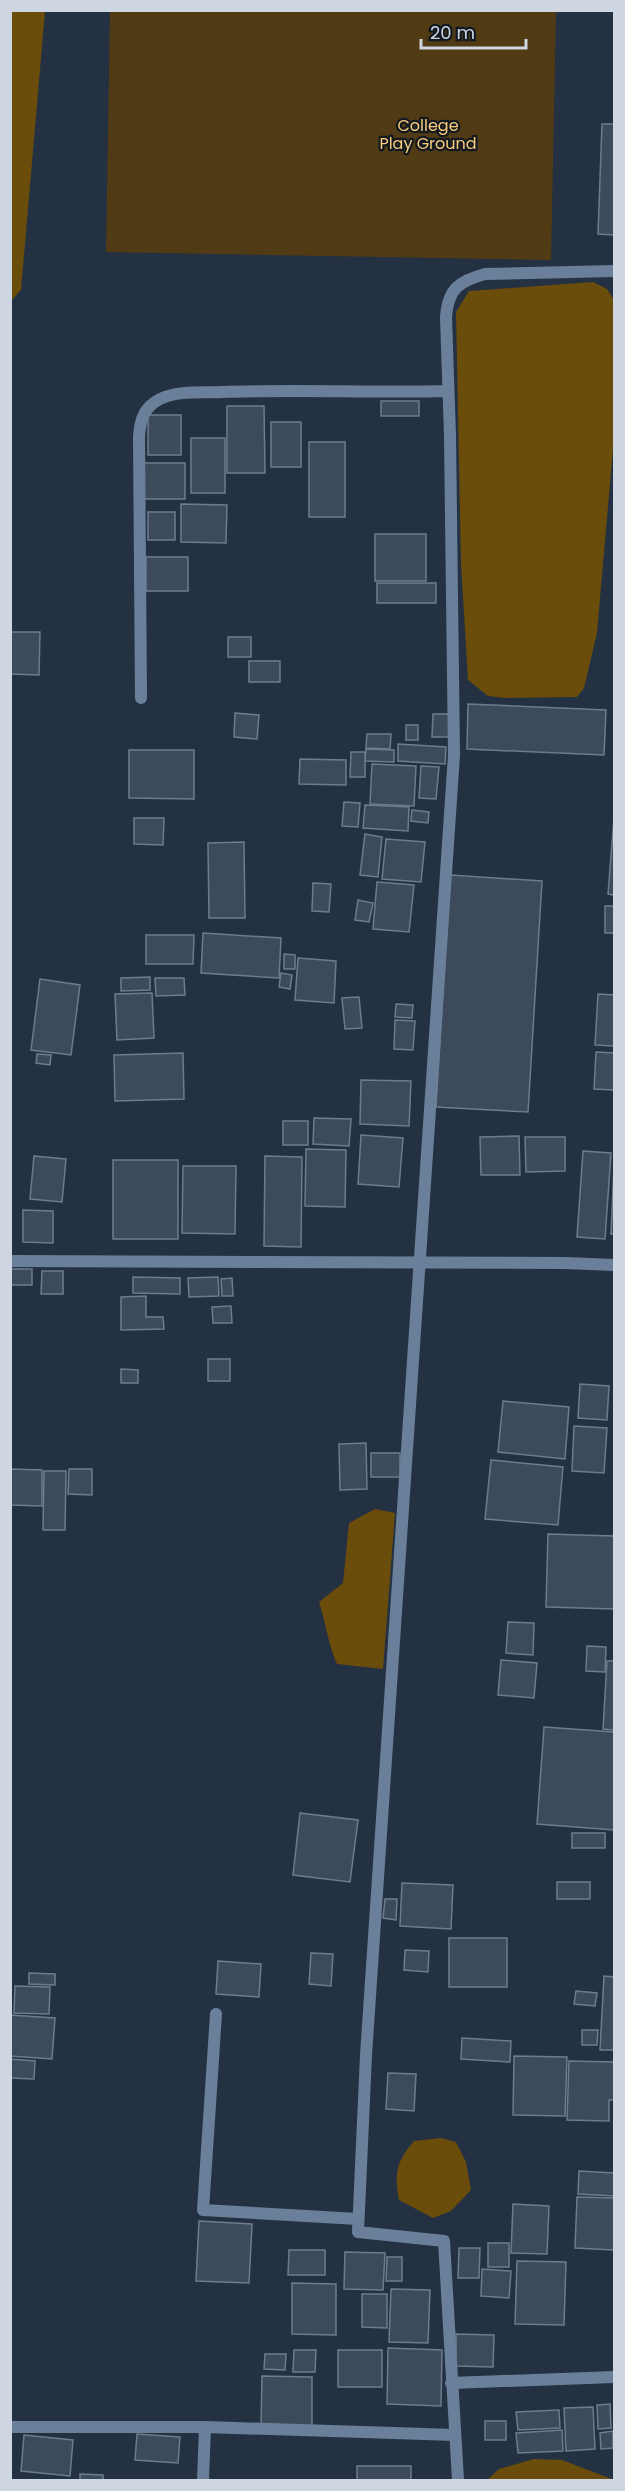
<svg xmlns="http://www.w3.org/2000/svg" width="625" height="2491" font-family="Poppins,sans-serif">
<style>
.green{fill:#503b14}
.water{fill:#6a4c0b}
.building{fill:#3c4a5c;stroke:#6c7c8f;stroke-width:1.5}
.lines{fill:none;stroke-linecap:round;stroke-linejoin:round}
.street{stroke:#6a809a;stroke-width:12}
.labels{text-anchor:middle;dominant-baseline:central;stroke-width:4.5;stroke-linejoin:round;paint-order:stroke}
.park-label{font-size:16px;fill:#facc7e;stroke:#131920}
</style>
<rect width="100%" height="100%" fill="#243142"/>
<path class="green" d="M110 11H556L551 260 106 252Z"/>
<g class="water">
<path d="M11 10 45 11 21 290 11 301Z"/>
<path d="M593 282 607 289 614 300V437L597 633 584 688 577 697 506 698 488 696 468 680 461 564 456 312 469 291Z"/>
<path d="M375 1509 395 1513 383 1669 337 1664C328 1644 326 1623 319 1602L343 1583 349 1523Z"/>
<path d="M441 2138 456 2142 466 2162 471 2190 451 2211 433 2218 399 2200C394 2174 396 2162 414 2141Z"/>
<path d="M534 2459 562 2460 614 2480H487L499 2469Z"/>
</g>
<g class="building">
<path d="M602 124H614V235L598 234Z"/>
<rect x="381" y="401" width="38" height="15"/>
<path d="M227 406H264L265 473H227Z"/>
<rect x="148" y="415" width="33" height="40"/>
<rect x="271" y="422" width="30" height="45"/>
<rect x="191" y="438" width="34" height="55"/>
<rect x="309" y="442" width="36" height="75"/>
<rect x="143" y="463" width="42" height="36"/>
<path d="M181 504 227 505 226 543 181 542Z"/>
<rect x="148" y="512" width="27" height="28"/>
<rect x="375" y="534" width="51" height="47"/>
<rect x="146" y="557" width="42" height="34"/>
<rect x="377" y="583" width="59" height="20"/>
<path d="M10 632H40L39 675 10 674Z"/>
<rect x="228" y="637" width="23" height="20"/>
<rect x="249" y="661" width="31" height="21"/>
<path d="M468 704 606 710 604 755 467 749Z"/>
<path d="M235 713 259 715 257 739 234 737Z"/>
<path d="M433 714H451L449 737H432Z"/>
<rect x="406" y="725" width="12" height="15"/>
<path d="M367 734H391L390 749 366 748Z"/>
<path d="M398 744 446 747 445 764 398 761Z"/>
<path d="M366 749 394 750V762L365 761Z"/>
<path d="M129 750H194V799L129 798Z"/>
<path d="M351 752H365V777H350Z"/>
<path d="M300 759 346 760V785L299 784Z"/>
<path d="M372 764 416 766 414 806 370 804Z"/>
<path d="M421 766 439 767 436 799 419 798Z"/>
<path d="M344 802 360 803 358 827 342 826Z"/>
<path d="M365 805 409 807 408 831 363 828Z"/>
<path d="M412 810 429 812 428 823 411 821Z"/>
<path d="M134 818H164L163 845 134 844Z"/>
<path d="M614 818V895L608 894Z"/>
<path d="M365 834 382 837 378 877 360 875Z"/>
<path d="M386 839 425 842 421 882 382 879Z"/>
<path d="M244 842 245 918H209L208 843Z"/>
<path d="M450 875 542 881 528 1112 436 1107Z"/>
<path d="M377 882 414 885 409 932 373 929Z"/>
<path d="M313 883 331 884 329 912 312 911Z"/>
<path d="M358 900 373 903 369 922 355 920Z"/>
<rect x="605" y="906" width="9" height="27"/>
<path d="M203 933 281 938 279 978 201 973Z"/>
<path d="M146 935H194L193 964H146Z"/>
<path d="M284 954 295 955V969H284Z"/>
<path d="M298 958 336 961 334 1003 295 1000Z"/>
<path d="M281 973 292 975 290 989 279 987Z"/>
<path d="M150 977V990L121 991V978Z"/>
<path d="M155 978H184L185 995 156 996Z"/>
<path d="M40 979 80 985 71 1055 31 1050Z"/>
<path d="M152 993 154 1038 117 1040 115 994Z"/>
<path d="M598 994 614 995V1046L595 1045Z"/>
<path d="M359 997 362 1028 345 1029 342 998Z"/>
<path d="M396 1004 413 1005 412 1018 395 1017Z"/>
<path d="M395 1020 415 1021 413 1050 394 1049Z"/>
<path d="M596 1052 614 1053V1090L594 1089Z"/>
<path d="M183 1053 184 1099 115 1101 114 1055Z"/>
<path d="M37 1054 51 1055 50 1065 36 1063Z"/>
<path d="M361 1080 411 1081 409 1126 360 1124Z"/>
<path d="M314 1118 351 1119 349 1146 313 1144Z"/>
<rect x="283" y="1121" width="25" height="24"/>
<path d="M361 1135 403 1138 399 1187 358 1184Z"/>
<path d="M519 1136 520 1175H481L480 1137Z"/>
<path d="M525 1137H565V1171L526 1172Z"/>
<path d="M306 1149 346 1150 345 1207 305 1206Z"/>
<path d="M583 1151 611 1153 605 1239 577 1237Z"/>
<path d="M34 1156 66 1159 62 1202 30 1199Z"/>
<path d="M265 1156 302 1157 301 1247 264 1246Z"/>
<rect x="113" y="1160" width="65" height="79"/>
<path d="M183 1166H236L235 1234 182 1233Z"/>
<path d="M614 1166V1234H611Z"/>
<path d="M23 1210 53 1211V1243L23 1242Z"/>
<rect x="10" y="1269" width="22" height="16"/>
<path d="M42 1271H63V1294H41Z"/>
<path d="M133 1277 180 1278V1294L133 1293Z"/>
<path d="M218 1277 219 1296 189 1297 188 1278Z"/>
<path d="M232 1278 233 1296H222L221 1279Z"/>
<path d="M146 1296V1317H163L164 1329 121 1330V1297Z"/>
<path d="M231 1306 232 1323H213L212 1307Z"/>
<rect x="208" y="1359" width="22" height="22"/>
<path d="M121 1369 138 1370V1383H121Z"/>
<path d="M580 1384 609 1386 607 1420 578 1418Z"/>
<path d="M503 1401 569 1407 565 1459 498 1452Z"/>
<path d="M574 1426 607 1428 604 1473 572 1471Z"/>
<path d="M366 1443 367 1489 340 1490 339 1444Z"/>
<rect x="371" y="1453" width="29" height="24"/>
<path d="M491 1460 563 1467 558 1525 485 1519Z"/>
<path d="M10 1469 42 1470V1506L10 1505Z"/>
<path d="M69 1469H92V1495L68 1494Z"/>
<path d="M44 1471H66L65 1530H43Z"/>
<path d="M548 1534 614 1536V1609L546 1607Z"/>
<path d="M508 1622 534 1623 533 1655 506 1653Z"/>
<path d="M587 1646 606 1647 605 1672 586 1671Z"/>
<path d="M501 1660 537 1663 534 1698 498 1695Z"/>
<path d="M607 1661H614V1730L603 1729Z"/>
<path d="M544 1727 614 1732V1830L537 1824Z"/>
<path d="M300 1813 358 1820 350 1882 293 1875Z"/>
<rect x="572" y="1833" width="33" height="15"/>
<rect x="557" y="1882" width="33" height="17"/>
<path d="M402 1883 453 1885 451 1929 400 1926Z"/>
<path d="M385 1899H397L396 1920 383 1918Z"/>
<rect x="449" y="1938" width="58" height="49"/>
<path d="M405 1950 429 1951 428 1972 404 1970Z"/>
<path d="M311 1953 333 1954 331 1986 309 1984Z"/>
<path d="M218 1961 261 1964 259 1997 216 1994Z"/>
<path d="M29 1973 55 1974V1985L29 1984Z"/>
<path d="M604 1976 614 1977V2050H600Z"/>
<path d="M15 1986 50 1987 49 2014 14 2013Z"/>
<path d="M576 1991 597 1993 595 2006 574 2004Z"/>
<path d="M10 2015 55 2018 52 2059 10 2056Z"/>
<path d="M582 2030H598L597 2045H582Z"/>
<path d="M462 2038 511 2041 510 2062 461 2059Z"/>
<path d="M514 2056 567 2057 565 2116 513 2115Z"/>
<path d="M10 2059 35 2061 34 2079 10 2078Z"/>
<path d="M569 2061 614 2062V2100H609V2121L567 2120Z"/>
<path d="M388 2073 416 2074 414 2111 386 2109Z"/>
<path d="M579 2171 614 2173V2196L578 2194Z"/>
<path d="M577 2197 614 2198V2250L575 2248Z"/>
<path d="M513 2204 549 2206 547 2254 511 2253Z"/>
<path d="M199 2221 252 2224 249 2283 196 2281Z"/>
<rect x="488" y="2243" width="21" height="24"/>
<path d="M459 2248H480L479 2278H458Z"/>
<path d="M289 2250H325V2275H288Z"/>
<path d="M345 2252 385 2253 383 2290 344 2289Z"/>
<path d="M387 2257H402V2281H386Z"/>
<path d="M517 2261 566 2262 564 2325 515 2324Z"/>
<path d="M482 2269 511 2271 509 2298 481 2296Z"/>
<path d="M292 2283 336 2284V2335L292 2334Z"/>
<path d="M391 2289 430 2290 428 2343 389 2342Z"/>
<path d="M362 2294H387V2328L362 2327Z"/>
<path d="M456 2334 494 2335 493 2367 456 2366Z"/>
<path d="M388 2348 442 2350 441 2406 387 2404Z"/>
<path d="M294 2350H316L315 2372H293Z"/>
<rect x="338" y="2350" width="44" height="37"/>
<path d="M265 2354H286L285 2370 264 2369Z"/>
<path d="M262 2376 312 2377V2427L261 2426Z"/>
<path d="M610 2404 611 2428 598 2429 597 2405Z"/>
<path d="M593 2407 595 2449 566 2451 564 2408Z"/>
<path d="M559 2410 560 2428 518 2430 516 2412Z"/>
<rect x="485" y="2421" width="21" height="19"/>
<path d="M562 2430 563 2451 518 2453 516 2433Z"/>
<path d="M613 2431V2448L601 2449 600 2433Z"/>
<path d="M137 2434 180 2437 178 2463 135 2460Z"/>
<path d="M24 2435 73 2440 70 2476 21 2471Z"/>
<rect x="357" y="2466" width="54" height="14"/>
<path d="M80 2474 103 2475V2480H80Z"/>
</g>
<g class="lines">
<g class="street">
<path d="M141 698 139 437C140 420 144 407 160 399 178 390 203 393 223 392 298 389 373 393 448 391"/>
<path d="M10 1261 565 1263 614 1265"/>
<path d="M216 2014 203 2210 358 2219"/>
<path d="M451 2383 614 2377"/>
<path d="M10 2427H205L455 2435"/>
<path d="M203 2480 205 2427"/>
<path d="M458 2480 444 2241 358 2232 366 2055 454 755 450 436 446 317C448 289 459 281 485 274L614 271"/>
</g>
</g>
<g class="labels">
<g class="park-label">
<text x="428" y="125">College<tspan x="428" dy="18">Play Ground</tspan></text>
</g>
</g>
<rect width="625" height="2491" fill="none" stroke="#cdd6e1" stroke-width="24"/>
<path d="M421 39v9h105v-9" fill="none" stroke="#cdd6e1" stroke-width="3"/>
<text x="430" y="39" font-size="18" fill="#cdd6e1" stroke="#131920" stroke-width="4.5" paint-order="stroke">20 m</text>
</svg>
